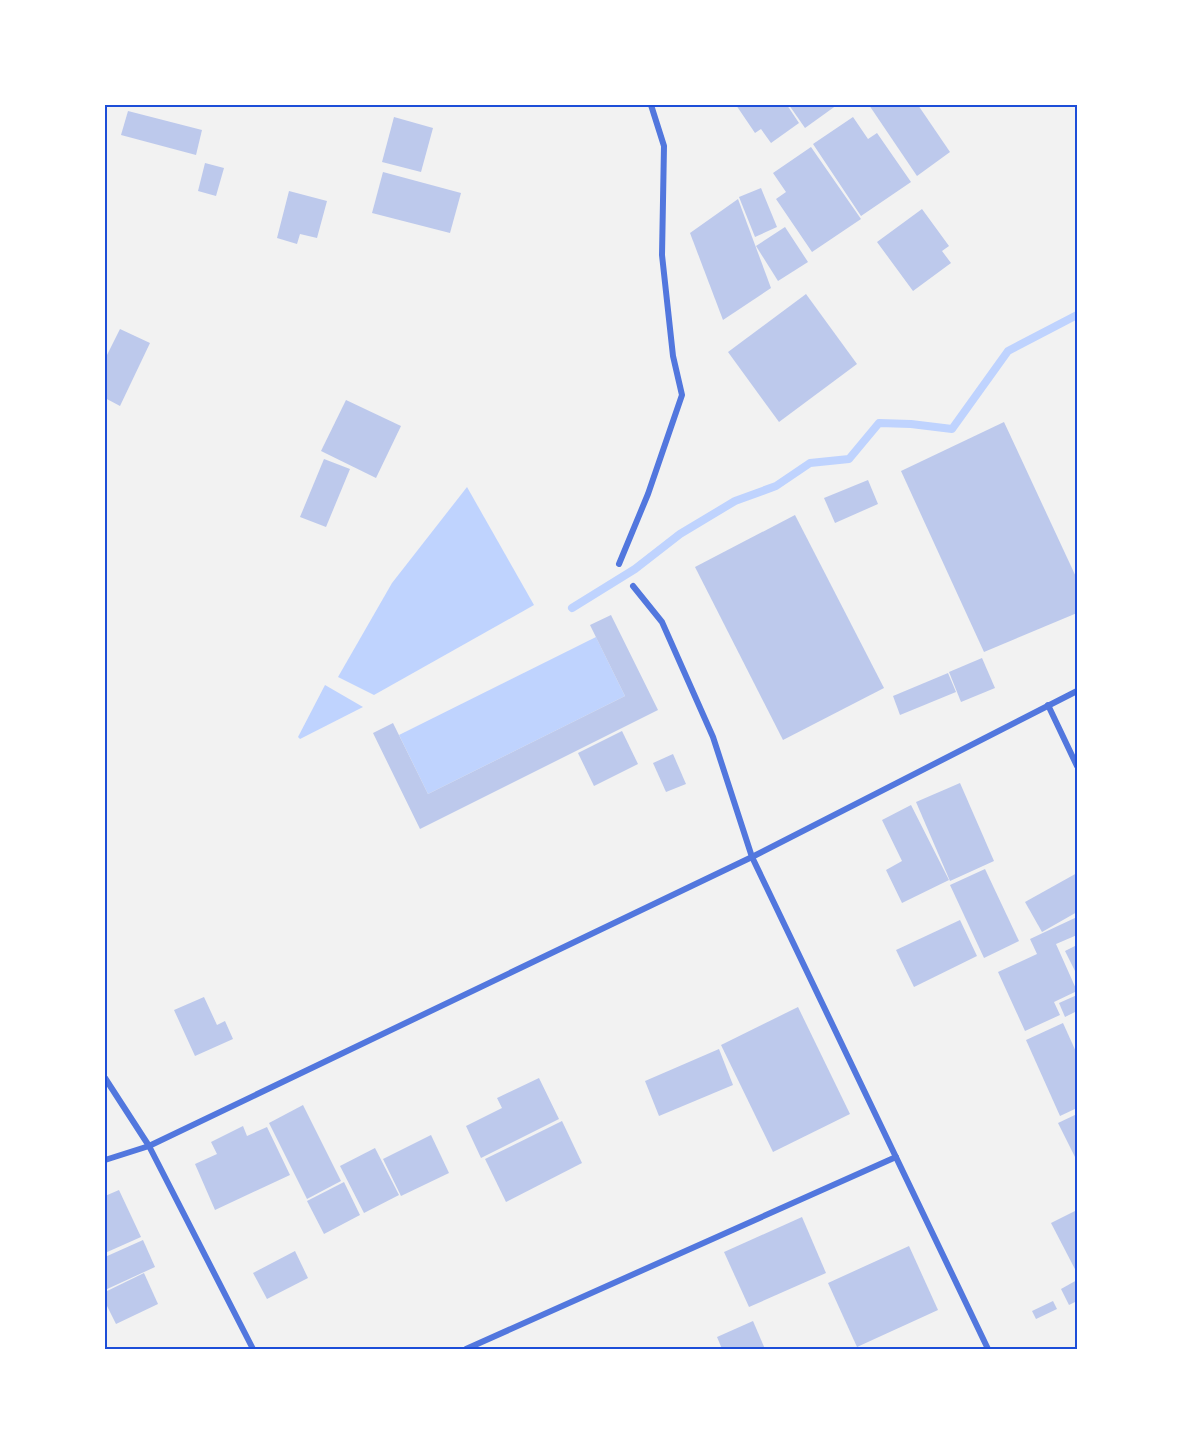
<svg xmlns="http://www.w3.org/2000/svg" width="1182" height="1454" font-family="'Roboto Condensed',sans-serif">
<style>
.water{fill:#bfd3fe}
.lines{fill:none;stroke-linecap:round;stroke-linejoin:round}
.stream{stroke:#bfd3fe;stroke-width:8}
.building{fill:#bdc9ec}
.minor{stroke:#5277de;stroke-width:6}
.neatline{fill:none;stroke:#1d4ed8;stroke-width:2}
</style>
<rect width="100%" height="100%" fill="#f2f2f2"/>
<g class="water">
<path d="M467 487 534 605 374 695 338 677 392 583Z"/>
<path d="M596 637 625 696 428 794 399 735Z"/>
<path d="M325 685 363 707 300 739 298 737Z"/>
</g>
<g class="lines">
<path class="stream" d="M572 608 635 569 680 534 735 501 776 486 810 463 849 459 879 423 911 424 952 429 1008 351 1077 315"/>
</g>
<g class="building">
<path d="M736 105H787L799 123 771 143 761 129 755 133Z"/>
<path d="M789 105H837L805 128Z"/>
<path d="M869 105H918L950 152 917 176Z"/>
<path d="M128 111 202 130 196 155 121 135Z"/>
<path d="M394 117 433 128 421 172 382 162Z"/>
<path d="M853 117 868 139 877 133 911 182 861 216 813 144Z"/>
<path d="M811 147 861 219 812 252 776 199 786 192 773 173Z"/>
<path d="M205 163 224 168 216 196 198 191Z"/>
<path d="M383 172 461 193 450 233 372 213Z"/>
<path d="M761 188 777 227 755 237 739 197Z"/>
<path d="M289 191 327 201 317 238 300 234 297 244 277 238Z"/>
<path d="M738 199 771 288 723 320 690 233Z"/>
<path d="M922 209 949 246 942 251 951 263 913 291 877 242Z"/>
<path d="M785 227 808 262 778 281 756 246Z"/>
<path d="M806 294 857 364 779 422 728 352Z"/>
<path d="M120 329 150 343 120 406 105 398V359Z"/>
<path d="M346 400 401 426 376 478 321 451Z"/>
<path d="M1004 422 1077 579V613L984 652 901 471Z"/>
<path d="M324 459 350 469 326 527 300 517Z"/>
<path d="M868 480 878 504 835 523 824 498Z"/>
<path d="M795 515 884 688 783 740 695 567Z"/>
<path d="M611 615 658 710 420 829 373 733 393 723 428 794 625 696 590 625Z"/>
<path d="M982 658 995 688 961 702 949 672Z"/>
<path d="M948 673 956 692 900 715 893 696Z"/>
<path d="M622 731 638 764 594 786 578 753Z"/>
<path d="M673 754 686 784 666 792 653 763Z"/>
<path d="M960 783 994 861 950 881 916 802Z"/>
<path d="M911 805 949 880 902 903 886 870 902 861 882 820Z"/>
<path d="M985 869 1019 941 984 958 950 885Z"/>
<path d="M1077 873V912L1042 932 1025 902Z"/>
<path d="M1077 917V935L1056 944 1077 991 1054 1002 1060 1015 1025 1031 998 972 1037 954 1030 939Z"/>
<path d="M960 920 977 956 914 987 896 950Z"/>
<path d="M1077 945V975L1065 951Z"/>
<path d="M1077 995V1011L1065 1017 1059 1003Z"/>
<path d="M204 997 217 1025 225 1021 233 1039 195 1056 174 1010Z"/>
<path d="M798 1007 850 1114 773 1152 721 1045Z"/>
<path d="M1063 1023 1077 1054V1108L1060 1116 1026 1040Z"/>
<path d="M719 1049 733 1085 659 1116 645 1081Z"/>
<path d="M539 1078 559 1119 481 1158 466 1126 502 1108 497 1098Z"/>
<path d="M303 1105 341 1181 307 1199 269 1123Z"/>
<path d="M1077 1114V1161L1058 1123Z"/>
<path d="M562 1121 582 1163 506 1202 485 1159Z"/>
<path d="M243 1126 247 1136 267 1127 290 1175 215 1210 195 1164 217 1154 211 1142Z"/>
<path d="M431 1135 449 1173 401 1196 383 1159Z"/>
<path d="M375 1148 399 1195 364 1213 340 1166Z"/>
<path d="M344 1182 360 1215 324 1234 307 1201Z"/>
<path d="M119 1190 141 1237 105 1253V1196Z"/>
<path d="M1077 1210V1273L1051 1223Z"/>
<path d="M802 1217 826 1273 749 1307 724 1252Z"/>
<path d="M143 1240 155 1267 105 1290V1257Z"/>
<path d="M909 1246 938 1310 857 1347 828 1283Z"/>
<path d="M295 1251 308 1278 267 1299 253 1273Z"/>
<path d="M144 1273 158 1304 116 1324 105 1302V1292Z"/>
<path d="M1077 1280V1301L1069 1305 1061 1289Z"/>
<path d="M1053 1301 1057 1309 1036 1319 1032 1311Z"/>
<path d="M753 1321 765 1349H722L717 1337Z"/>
</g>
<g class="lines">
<g class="minor">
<path d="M619 564 648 494 682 395 673 356 662 255 664 146 651 105"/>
<path d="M633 586 662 622 713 737 752 857 988 1349"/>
<path d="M1048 705 1077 766"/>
<path d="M105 1078 149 1146 253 1349"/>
<path d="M105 1160 149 1146 752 857 1077 691"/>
<path d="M466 1349 896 1157"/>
</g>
</g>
<rect width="1182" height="1454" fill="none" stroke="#ffffff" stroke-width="213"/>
<rect x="106" y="106" width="970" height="1242" class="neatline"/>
</svg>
